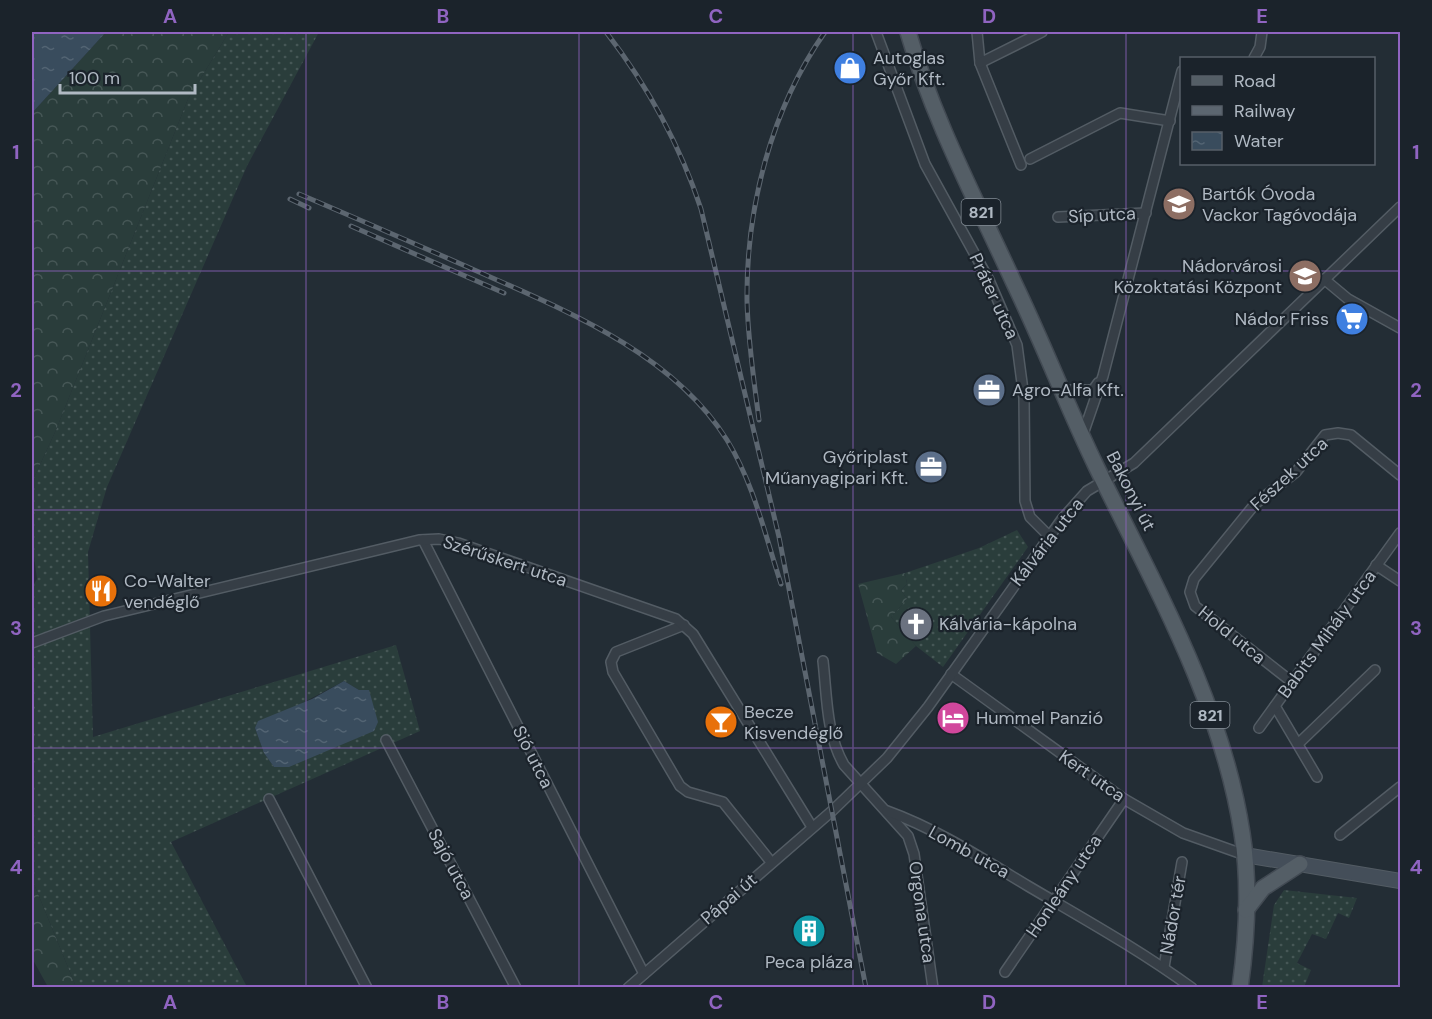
<svg xmlns="http://www.w3.org/2000/svg" width="1432" height="1019" font-family="'DM Sans',sans-serif">
<style>
.grass{fill:url(#grass-dots);fill-rule:evenodd}
.forest{fill:url(#forest-crowns)}
.water{fill:url(#water-ripples)}
.lines{fill:none;stroke-linecap:round;stroke-linejoin:round}
.street-casing{stroke:#535c64;stroke-width:12}
.secondary-casing{stroke:#535c64;stroke-width:16}
.primary-casing{stroke:#424a53;stroke-width:18}
.street{stroke:#363e46;stroke-width:9}
.secondary{stroke:#444e59;stroke-width:14}
.primary{stroke:#545e66;stroke-width:15}
.rail-casing{stroke:#5c6670;stroke-width:5}
.rail{stroke:#1b232b;stroke-width:3;stroke-dasharray:9;stroke-linecap:butt}
.grid{fill:none;stroke:#9064c1;stroke-width:1.5;stroke-opacity:0.55}
.labels{text-anchor:middle;dominant-baseline:central;stroke-width:4.5;stroke-linejoin:round;paint-order:stroke}
.shield{fill:#1b232b;stroke:#838c95;stroke-width:1.5}
.shield-label{font-size:16px;font-weight:bold;fill:#b0b9c3}
.poi-label{font-size:18px;fill:#b0b9c3;stroke:#1b232b;text-anchor:start}
.street-label{font-size:18px;fill:#b0b9c3;stroke:#1b232b}
.neatline{fill:none;stroke:#9064c1;stroke-width:2}
.grid-label{font-size:20px;text-anchor:middle;font-weight:bold;fill:#9064c1}
</style>
<defs>
<pattern id="grass-dots" width="8" height="8" patternUnits="userSpaceOnUse" patternTransform="scale(1.5)"><rect width="8" height="8" fill="#2a3d3b"/><path d="M2 2h.1M6 6h.1" fill="none" stroke="#465756" stroke-width="1.8" stroke-linecap="round"/></pattern>
<pattern id="forest-crowns" width="20" height="18" patternUnits="userSpaceOnUse" patternTransform="scale(1.5)"><rect width="20" height="18" fill="#2a3d3b"/><path d="M2 6a3 3 0 1 1 6 0M12 15a3 3 0 1 1 6 0" fill="none" stroke="#465756"/></pattern>
<pattern id="water-ripples" width="26" height="14" patternUnits="userSpaceOnUse" patternTransform="scale(1.5)"><rect width="26" height="14" fill="#394c5d"/><path d="M2 4q2-2 4 0t4 0M15 11q2-2 4 0t4 0" fill="none" stroke="#536473"/></pattern>
</defs>
<rect width="100%" height="100%" fill="#232d35"/>
<g class="grass">
<path d="M229 32H319L247 166 107 487 88 552 93 737 396 645 420 731 171 842 247 987H76L34 884 35 698 32 697V587L37 579 32 541V482L56 430 188 99ZM344 681 359 690 274 767 264 753 255 728Z"/>
<path d="M1017 530 1028 547 943 667 916 646 891 617 907 599 901 590 907 584 905 573 979 548Z"/>
<path d="M1284 890 1357 898 1349 918 1338 913 1326 939 1312 934 1297 963 1311 970 1304 987H1262L1274 905Z"/>
</g>
<g class="forest">
<path d="M106 32H229L188 99 56 430 32 482V113Z"/>
<path d="M905 573 907 584 901 590 907 599 891 617 916 646 896 664 877 653 858 584Z"/>
<path d="M32 697H35L34 884 76 987H48L32 958Z"/>
</g>
<g class="water">
<path d="M32 32H106L32 113Z"/>
<path d="M344 681 359 690H369L378 722 374 731 289 767H274L264 753 255 728 258 721 312 699Z"/>
</g>
<g class="lines">
<g class="street-casing">
<g id="street">
<path d="M876 32 925 164 989 280 1017 345 1024 398 1025 501 1030 517 1048 535"/>
<path d="M977 32 980 63 1021 165"/>
<path d="M1254 58 1260 47 1262 32"/>
<path d="M980 63 1042 32"/>
<path d="M1030 159 1120 113 1170 121"/>
<path d="M1058 217 1146 213"/>
<path d="M1324 279 1348 299 1400 328"/>
<path d="M1063 390H1093L1098 383"/>
<path d="M1082 437 1103 376 1182 71"/>
<path d="M423 540 644 974"/>
<path d="M1376 565 1400 581"/>
<path d="M684 625 616 652 611 662 613 672 680 786 688 792 723 802 771 862"/>
<path d="M32 643 104 616 419 540 439 539 458 543 676 619 693 634 812 827"/>
<path d="M823 661C827 696 826 734 844 765L908 836 914 854 933 988"/>
<path d="M951 674 1124 799 1183 833 1245 855"/>
<path d="M1292 682 1195 606 1190 592 1194 579 1255 504 1296 472 1325 435 1338 433 1351 435 1400 475"/>
<path d="M1275 706 1317 777"/>
<path d="M1259 728 1400 533"/>
<path d="M386 740 516 988"/>
<path d="M1298 744 1375 670"/>
<path d="M269 799 367 988"/>
<path d="M887 811C937 829 983 859 1028 886 1084 919 1140 950 1192 988"/>
<path d="M1340 835 1400 787"/>
<path d="M1164 967 1182 862"/>
<path d="M1005 972 1124 799"/>
<path d="M628 988 832 811 887 758 928 707 1062 519 1087 491 1134 463 1400 207"/>
</g>
</g>
<g class="secondary-casing">
<path id="secondary" d="M1245 855 1400 881"/>
</g>
<g class="primary-casing">
<g id="primary">
<path d="M908 32C933 119 976 200 1014 283 1043 343 1067 406 1096 466 1153 583 1222 703 1242 833 1250 883 1247 938 1240 988"/>
<path d="M1246 910 1263 888 1300 864"/>
</g>
</g>
<use href="#street" class="street"/>
<use href="#secondary" class="secondary"/>
<use href="#primary" class="primary"/>
<g class="rail-casing">
<g id="rail">
<path d="M606 32C647 85 680 145 701 209L779 537 866 988"/>
<path d="M299 194C356 218 413 243 470 268 562 309 671 351 727 440 754 484 765 535 781 584"/>
<path d="M290 199 309 208"/>
<path d="M351 226 504 293"/>
<path d="M759 420C754 381 748 341 747 301 746 208 771 109 825 32"/>
</g>
</g>
<use href="#rail" class="rail"/>
</g>
<path class="grid" d="M306 32V988M579 32V988M853 32V988M1126 32V988M32 271H1400M32 510H1400M32 748H1400"/>
<defs>
<g id="shop-disc" transform="scale(1.725)"><circle r="9.5" fill="#3f7fe0" stroke="#1b232b"/><path d="M-5-2.5h2.3a2.7 3.5 0 0 1 5.4 0H5L5.5 6h-11ZM-1.5-2.5h3a1.5 2.3 0 0 0-3 0Z" fill="#fff"/></g>
<g id="school-disc" transform="scale(1.725)"><circle r="9.5" fill="#8d6e63" stroke="#1b232b"/><path d="M0-5L7-2L0 1L-7-2ZM-4 1L0 2.5L4 1V4Q0 6-4 4Z" fill="#fff"/></g>
<g id="supermarket-disc" transform="scale(1.725)"><circle r="9.5" fill="#3f7fe0" stroke="#1b232b"/><path d="M-6-5.5h2.5l.6 2H6L4.5 2H-2.5L-4.4-4H-6ZM-1.5 3.2a1.3 1.3 0 1 0 .1 0ZM3 3.2a1.3 1.3 0 1 0 .1 0Z" fill="#fff"/></g>
<g id="office-disc" transform="scale(1.725)"><circle r="9.5" fill="#5c6f8a" stroke="#1b232b"/><path d="M-6-3h4V-5.5h4V-3h4V5H-6ZM-1-4.5V-3h2v-1.5ZM-6 0V1H6V0Z" fill="#fff"/></g>
<g id="restaurant-disc" transform="scale(1.725)"><circle r="9.5" fill="#e8710a" stroke="#1b232b"/><path d="M-5-6h1v4h1v-4h1v4h1v-4h1v5L-1.5 .5V6h-2V.5L-5-1ZM5-6V6H3V1.5H1.5Q1.5-4 5-6Z" fill="#fff"/></g>
<g id="church-disc" transform="scale(1.725)"><circle r="9.5" fill="#6b7280" stroke="#1b232b"/><path d="M-1.2-6h2.4v3.5h3.3v2.4h-3.3V6h-2.4V-.1h-3.3v-2.4h3.3Z" fill="#fff"/></g>
<g id="hotel-disc" transform="scale(1.725)"><circle r="9.5" fill="#d1479c" stroke="#1b232b"/><path d="M-6-4.5h1.5V1H6V5H4.5V3h-9V5H-6ZM-4 0a1.8 1.8 0 1 1 3.6 0ZM.5 0V-2.5h3Q6-2.5 6 0Z" fill="#fff"/></g>
<g id="bar-disc" transform="scale(1.725)"><circle r="9.5" fill="#e8710a" stroke="#1b232b"/><path d="M-6-5H6L.8 .8V4.5H3.5V6h-7V4.5H-.8V.8Z" fill="#fff"/></g>
<g id="building-disc" transform="scale(1.725)"><circle r="9.5" fill="#0f9aa8" stroke="#1b232b"/><path d="M-4-6H4V6H1V3H-1V6H-4ZM-2.5-4.3h1.7v1.8h-1.7ZM.8-4.3h1.7v1.8H.8ZM-2.5-1h1.7V.8h-1.7ZM.8-1h1.7V.8H.8Z" fill="#fff"/></g>
</defs>
<g fill-rule="evenodd">
<use href="#shop-disc" x="850" y="68"/>
<use href="#school-disc" x="1179" y="204"/>
<use href="#school-disc" x="1305" y="276"/>
<use href="#supermarket-disc" x="1352" y="319"/>
<use href="#office-disc" x="989" y="390"/>
<use href="#office-disc" x="931" y="467"/>
<use href="#restaurant-disc" x="101" y="591"/>
<use href="#church-disc" x="916" y="624"/>
<use href="#hotel-disc" x="953" y="718"/>
<use href="#bar-disc" x="721" y="722"/>
<use href="#building-disc" x="809" y="931"/>
</g>
<g class="labels">
<g class="shield">
<rect x="961.5" y="199" width="39" height="26" rx="4.5"/>
<rect x="1190.5" y="702" width="39" height="26" rx="4.5"/>
</g>
<g class="shield-label">
<text x="981" y="212">821</text>
<text x="1210" y="715">821</text>
</g>
<g class="poi-label">
<text x="873" y="58">Autoglas<tspan x="873" dy="21">Győr Kft.</tspan></text>
<text x="1202" y="194">Bartók Óvoda<tspan x="1202" dy="21">Vackor Tagóvodája</tspan></text>
<text x="1282" y="266" text-anchor="end">Nádorvárosi<tspan x="1282" dy="21">Közoktatási Központ</tspan></text>
<text x="1329" y="319" text-anchor="end">Nádor Friss</text>
<text x="1012" y="390">Agro-Alfa Kft.</text>
<text x="908" y="457" text-anchor="end">Győriplast<tspan x="908" dy="21">Műanyagipari Kft.</tspan></text>
<text x="124" y="581">Co-Walter<tspan x="124" dy="21">vendéglő</tspan></text>
<text x="939" y="624">Kálvária-kápolna</text>
<text x="744" y="712">Becze<tspan x="744" dy="21">Kisvendéglő</tspan></text>
<text x="976" y="718">Hummel Panzió</text>
<text x="809" y="962" text-anchor="middle">Peca pláza</text>
</g>
<g class="street-label">
<text transform="translate(1102 215) rotate(-3)">Síp utca</text>
<text transform="translate(994 296) rotate(65)">Práter utca</text>
<text transform="translate(1289 474) rotate(-43)">Fészek utca</text>
<text transform="translate(1131 491) rotate(63)">Bakonyi út</text>
<text transform="translate(1047 542) rotate(-52)">Kálvária utca</text>
<text transform="translate(505 561) rotate(18)">Szérűskert utca</text>
<text transform="translate(1327 634) rotate(-54)">Babits Mihály utca</text>
<text transform="translate(1232 635) rotate(39)">Hold utca</text>
<text transform="translate(533 757) rotate(63)">Sió utca</text>
<text transform="translate(1092 776) rotate(35)">Kert utca</text>
<text transform="translate(969 852) rotate(29)">Lomb utca</text>
<text transform="translate(451 864) rotate(62)">Sajó utca</text>
<text transform="translate(1064 886) rotate(-56)">Honleány utca</text>
<text transform="translate(729 899) rotate(-41)">Pápai út</text>
<text transform="translate(922 912) rotate(82)">Orgona utca</text>
<text transform="translate(1173 915) rotate(-80)">Nádor tér</text>
</g>
</g>
<rect width="1432" height="1019" fill="none" stroke="#1b232b" stroke-width="66"/>
<rect x="1180" y="57" width="195" height="108" fill="#1b232b" stroke="#575f68" stroke-width="1.5"/>
<rect x="1192" y="76" width="30" height="9" fill="#545e66" stroke="#575f68" stroke-width="1.5"/>
<text x="1234" y="87" font-size="18" fill="#b0b9c3">Road</text>
<rect x="1192" y="106" width="30" height="9" fill="#5c6670" stroke="#575f68" stroke-width="1.5"/>
<text x="1234" y="117" font-size="18" fill="#b0b9c3">Railway</text>
<rect x="1192" y="132" width="30" height="18" fill="url(#water-ripples)" stroke="#575f68" stroke-width="1.5"/>
<text x="1234" y="147" font-size="18" fill="#b0b9c3">Water</text>
<path d="M60 84v9h135v-9" fill="none" stroke="#b0b9c3" stroke-width="3"/>
<text x="69" y="84" font-size="18" fill="#b0b9c3" stroke="#1b232b" stroke-width="4.5" paint-order="stroke">100 m</text>
<rect x="33" y="33" width="1366" height="953" class="neatline"/>
<g class="grid-label">
<text x="170" y="23">A</text>
<text x="443" y="23">B</text>
<text x="716" y="23">C</text>
<text x="989" y="23">D</text>
<text x="1262" y="23">E</text>
<text x="16" y="159">1</text>
<text x="1416" y="159">1</text>
<text x="16" y="397">2</text>
<text x="1416" y="397">2</text>
<text x="16" y="635">3</text>
<text x="1416" y="635">3</text>
<text x="16" y="874">4</text>
<text x="1416" y="874">4</text>
<text x="170" y="1009">A</text>
<text x="443" y="1009">B</text>
<text x="716" y="1009">C</text>
<text x="989" y="1009">D</text>
<text x="1262" y="1009">E</text>
</g>
</svg>
